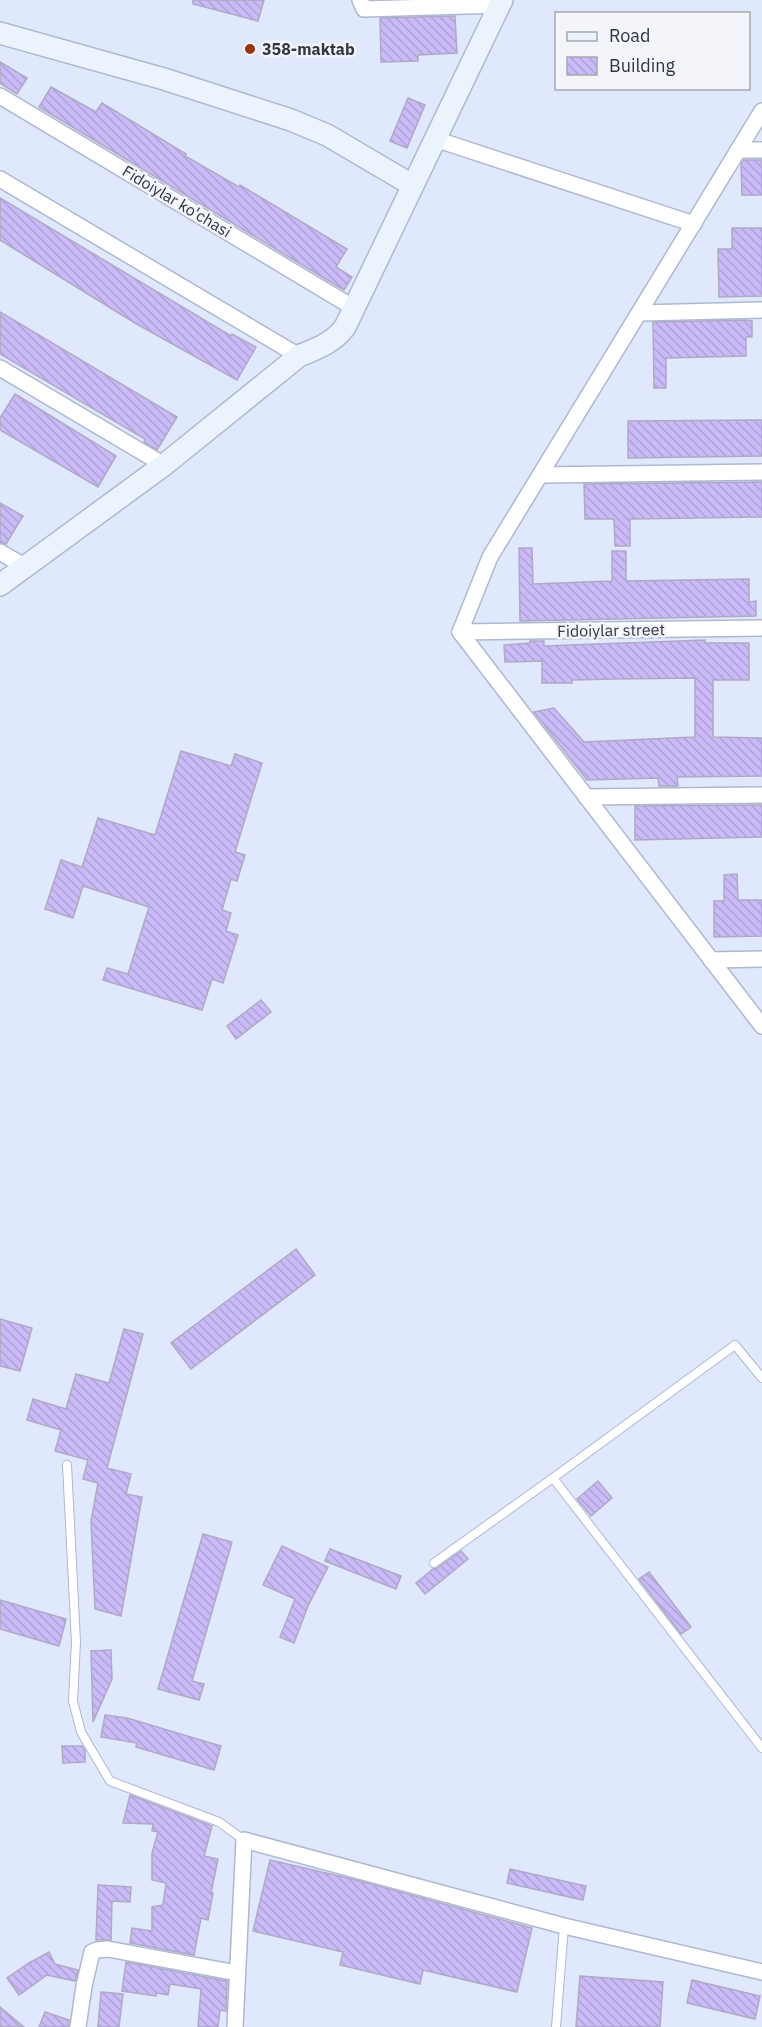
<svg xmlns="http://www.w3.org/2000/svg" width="762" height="2027" font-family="'IBM Plex Sans',sans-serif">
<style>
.building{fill:url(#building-back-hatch);stroke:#afa9c3;stroke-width:1.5}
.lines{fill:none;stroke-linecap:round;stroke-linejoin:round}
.lane-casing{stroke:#afb8d1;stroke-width:10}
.street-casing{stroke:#afb8d1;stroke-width:18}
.secondary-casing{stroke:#afb8d1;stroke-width:24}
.lane{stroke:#fff;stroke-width:8}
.street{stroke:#fff;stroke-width:15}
.secondary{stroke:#ebf4fc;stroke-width:21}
.poi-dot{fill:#993405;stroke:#f3f5fb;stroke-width:2}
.labels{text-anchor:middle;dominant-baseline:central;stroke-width:5;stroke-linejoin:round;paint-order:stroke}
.poi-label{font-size:16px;font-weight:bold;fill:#31353f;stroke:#f3f5fb;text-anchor:start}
.street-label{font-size:16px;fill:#31353f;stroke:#f3f5fb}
</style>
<defs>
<pattern id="building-back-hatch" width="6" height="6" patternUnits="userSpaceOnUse" patternTransform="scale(1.5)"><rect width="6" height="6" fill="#cabbf8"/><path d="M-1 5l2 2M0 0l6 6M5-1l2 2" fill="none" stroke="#aea1d6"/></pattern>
</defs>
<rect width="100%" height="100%" fill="#e0e8fd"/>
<g class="building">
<path d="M193 0H264L258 21 193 4Z"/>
<path d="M455 16 457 53 418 55V61L381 62 380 18Z"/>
<path d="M0 62 27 78 17 94 0 83Z"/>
<path d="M51 87 96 112 102 103 186 154 185 156 239 187 240 185 347 249 336 267 352 277 344 290 39 107Z"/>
<path d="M408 98 425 105 407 148 390 141Z"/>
<path d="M744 160H762V195H742L741 164Z"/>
<path d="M0 198 231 336 232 334 256 347 237 380 135 323 0 240Z"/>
<path d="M732 228H762V296L719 297 718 249H732Z"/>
<path d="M0 312 177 417 157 450 144 442 145 439 0 354Z"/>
<path d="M745 320 752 321V337H746V356L666 358V388H654L653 322Z"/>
<path d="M15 394 116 456 98 487 0 430V418Z"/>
<path d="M762 420V456L628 458V421Z"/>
<path d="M762 482V517L630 519V546H615L614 519H585L584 484Z"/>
<path d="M0 503 23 516 6 544 0 542Z"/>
<path d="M519 548H532L533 584 612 581V551H626V581L749 579V602L756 601V616L520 621Z"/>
<path d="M705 640V643H749V680H713V737L762 738V776L677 777 678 786H659L658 778 587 780 534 712 554 708 584 742 695 737V678L614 679 572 680V683H542V661L505 662 504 645 530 643V641H544V646Z"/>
<path d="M181 751 231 766 235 754 262 763 235 852 245 855 237 881 231 879 222 910 231 913 226 931 238 935 223 983 212 979 202 1010 103 980 107 968 128 974 149 907 83 886 73 918 45 909 61 860 82 867 98 818 155 835Z"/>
<path d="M762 805V837L635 840V806Z"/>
<path d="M737 874 738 900H762V936L714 937V901H724V875Z"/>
<path d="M261 1000 271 1012 236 1039 227 1026Z"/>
<path d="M296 1249 315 1275 191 1369 171 1343Z"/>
<path d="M0 1319 32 1328 20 1371 0 1366Z"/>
<path d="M124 1329 143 1334 107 1468 131 1474 126 1494 142 1497 121 1616 95 1609 91 1521 98 1483 83 1479 88 1460 55 1451 61 1430 27 1420 33 1399 66 1409 76 1374 109 1383Z"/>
<path d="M598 1481 612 1498 591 1516 577 1499Z"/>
<path d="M203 1534 232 1542 192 1681 204 1684 199 1700 158 1689Z"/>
<path d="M282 1546 328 1567 308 1606 294 1643 280 1637 295 1599 263 1585Z"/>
<path d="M330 1549 401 1576 396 1589 325 1561Z"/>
<path d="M461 1551 468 1559 425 1594 416 1583 433 1569 437 1568Z"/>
<path d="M649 1572 691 1627 681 1634 639 1579Z"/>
<path d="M0 1600 66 1619 59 1646 0 1629Z"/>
<path d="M111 1650 112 1679 93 1722 91 1651Z"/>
<path d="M105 1715 127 1718 221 1746 214 1770 136 1747 137 1743 101 1737Z"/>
<path d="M62 1746H82L85 1750V1762L63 1763Z"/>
<path d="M130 1795 212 1826 204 1856 218 1859 211 1893H213L208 1920 201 1918 194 1955 130 1943 132 1928 152 1931V1907L163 1905 166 1883 152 1880V1853L158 1832 152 1831 153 1824 123 1823Z"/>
<path d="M270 1860 352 1879 532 1928 517 1992 423 1970 420 1984 340 1965 343 1952 253 1931Z"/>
<path d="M510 1869 586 1886 583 1900 507 1883Z"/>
<path d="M98 1885 131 1887 130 1902 112 1901 111 1940H96Z"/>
<path d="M49 1952 55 1964 78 1970 75 1981 47 1975 19 1995 7 1978 29 1963Z"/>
<path d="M126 1962 227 1981 226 2011 220 2010 218 2027H198L201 1989 170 1984 168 1995 156 1993V1996L122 1991Z"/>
<path d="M580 1976 663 1982 660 2027H576Z"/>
<path d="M692 1980 760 1996 755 2019 687 2003Z"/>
<path d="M101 1992 123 1994 119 2027H98Z"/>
<path d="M0 2007 24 2027H0Z"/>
<path d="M45 2012 69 2020 68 2027H39Z"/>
</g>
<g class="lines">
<g class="lane-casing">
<g id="lane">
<path d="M67 1465 76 1642 73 1701 81 1732 110 1781 219 1822 244 1840"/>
<path d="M553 1478 762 1748"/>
<path d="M434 1563 553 1478 735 1345 762 1378"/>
<path d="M556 2027 564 1926"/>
</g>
</g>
<g class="street-casing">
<g id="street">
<path d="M360 0 364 9 500 5"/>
<path d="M0 96 354 308"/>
<path d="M435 139 694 224"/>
<path d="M738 150H762"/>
<path d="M0 179 299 356"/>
<path d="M640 313 762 310"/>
<path d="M0 368 164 465"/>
<path d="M542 475 762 472"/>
<path d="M0 552 24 566"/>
<path d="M460 632 490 557 762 111"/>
<path d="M460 632 762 1026"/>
<path d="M460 632 762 628"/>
<path d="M586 797 762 795"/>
<path d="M711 960 762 959"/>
<path d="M78 2027 84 1986 92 1952 97 1950 108 1949 237 1973"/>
<path d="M235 2027 244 1840 564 1926 762 1972"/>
</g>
</g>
<g class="secondary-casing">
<g id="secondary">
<path d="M0 33 164 79 291 120 327 135 412 185"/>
<path d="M0 585 164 465 299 356C318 348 333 343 345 327L502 0"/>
</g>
</g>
<use href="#lane" class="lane"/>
<use href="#street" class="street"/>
<use href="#secondary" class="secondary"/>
</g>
<circle class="poi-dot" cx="250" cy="49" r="6"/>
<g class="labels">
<g class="poi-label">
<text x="262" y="49">358-maktab</text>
</g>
<g class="street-label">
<text transform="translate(177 201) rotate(31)">Fidoiylar ko'chasi</text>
<text transform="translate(611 630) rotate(-1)">Fidoiylar street</text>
</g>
</g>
<rect x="555" y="12" width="195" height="78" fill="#f3f5fb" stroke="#a5a8b0" stroke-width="1.5"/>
<rect x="567" y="32" width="30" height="9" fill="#ebf4fc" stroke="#a5a8b0" stroke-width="1.5"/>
<text x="609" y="42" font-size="18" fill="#31353f">Road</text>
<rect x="567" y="57" width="30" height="18" fill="url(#building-back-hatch)" stroke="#a5a8b0" stroke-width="1.5"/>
<text x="609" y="72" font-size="18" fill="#31353f">Building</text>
</svg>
